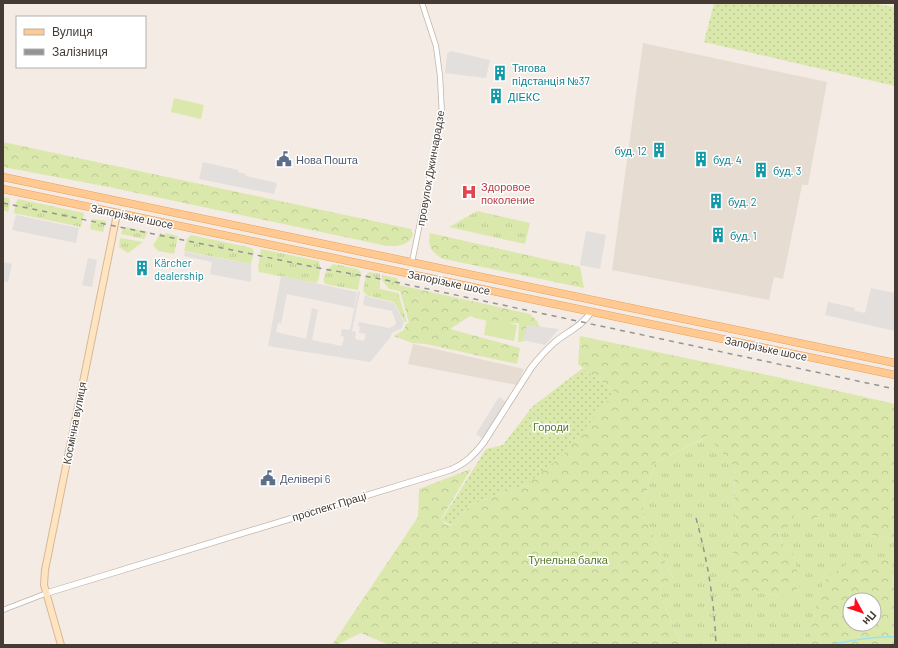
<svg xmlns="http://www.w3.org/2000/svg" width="898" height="648" font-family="Barlow,sans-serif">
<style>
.residential{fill:#e7dcd2}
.grass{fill:url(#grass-tufts)}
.forest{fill:url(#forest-crowns);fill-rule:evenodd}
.garden{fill:url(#garden-dots)}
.pitch{fill:#dae9ab}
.parking{fill:#e3dfdd}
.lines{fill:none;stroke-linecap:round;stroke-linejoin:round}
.stream{stroke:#9de2f3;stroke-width:1.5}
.minor-casing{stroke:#c2b4a9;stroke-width:6}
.tertiary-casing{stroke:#c2b4a9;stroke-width:7}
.secondary-casing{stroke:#d8b894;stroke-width:8}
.primary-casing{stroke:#e8a15d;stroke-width:8}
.minor{stroke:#fff;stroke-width:4.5}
.tertiary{stroke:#fff;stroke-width:5.5}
.secondary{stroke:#ffe4c2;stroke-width:6}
.primary{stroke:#ffc991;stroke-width:7}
.rail{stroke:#949494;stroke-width:1.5;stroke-dasharray:5 5;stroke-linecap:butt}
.labels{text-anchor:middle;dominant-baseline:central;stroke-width:3;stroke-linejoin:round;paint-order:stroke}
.culture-label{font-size:11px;fill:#0d838f;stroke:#fff;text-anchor:start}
.service-label{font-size:11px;fill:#4e5e75;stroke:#fff;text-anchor:start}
.street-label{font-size:11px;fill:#453b34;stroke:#fff}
.health-label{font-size:11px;fill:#be3a42;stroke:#fff;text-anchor:start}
.park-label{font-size:11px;fill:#567925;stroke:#fff}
</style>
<defs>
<pattern id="grass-tufts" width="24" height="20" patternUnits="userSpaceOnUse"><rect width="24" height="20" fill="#dae9ab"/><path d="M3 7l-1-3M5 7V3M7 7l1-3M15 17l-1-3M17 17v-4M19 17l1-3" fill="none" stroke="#bcc994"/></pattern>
<pattern id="forest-crowns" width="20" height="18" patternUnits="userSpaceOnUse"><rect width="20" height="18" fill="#dae9ab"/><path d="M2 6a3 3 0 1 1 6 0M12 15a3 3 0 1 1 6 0" fill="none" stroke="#bcc994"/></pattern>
<pattern id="garden-dots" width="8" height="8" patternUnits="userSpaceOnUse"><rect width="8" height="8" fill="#dae9ab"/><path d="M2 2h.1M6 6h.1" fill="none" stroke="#bcc994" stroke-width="1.8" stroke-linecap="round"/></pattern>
</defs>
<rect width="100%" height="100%" fill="#f3ebe4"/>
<g class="residential">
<path d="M643 43 827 82 808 185H802L783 279 774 277 769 300 612 270Z"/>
<path d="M413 344 524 369 517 385 408 364Z"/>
</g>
<g class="grass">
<path d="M3 197 9 198 10 203 8 212 3 210Z"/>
<path d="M18 199 84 213 81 227 14 213 15 204Z"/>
<path d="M477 211 530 223 525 244 449 227Z"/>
<path d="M92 219 106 221 103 232 90 229Z"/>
<path d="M126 227 148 232 144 239 121 234 123 228Z"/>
<path d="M160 233 165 235 166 233 178 236 174 254 158 251 153 245 159 236Z"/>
<path d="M191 235 252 248 254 252 251 264 184 251 187 239Z"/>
<path d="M120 238 143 242 128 253 119 247Z"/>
<path d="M261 249 319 261C320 268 321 277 316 283L259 272 258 267Z"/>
<path d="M333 264 357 269 361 272 358 290 325 284C321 277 327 269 333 264Z"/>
<path d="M369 272 380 274V289L398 293 407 322H405L394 302 368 296 363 291 366 275Z"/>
<path d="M709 436 734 466 735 513 738 532 732 557V591H752L787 597 794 555 783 545 778 532 789 525 794 516 801 515 815 519 831 506 874 536 895 541V586L892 578 827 577C818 596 812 616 810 637L793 645H683L674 628 658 589 673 578 642 512 651 474 656 462Z"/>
</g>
<g class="forest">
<path d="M3 142 411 229 413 234C409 246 399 246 387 246L109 187 3 167Z"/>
<path d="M430 233 580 267 584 288 444 259C432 254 427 246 430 233Z"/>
<path d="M382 275 397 278 399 285 530 314 537 321 542 331 532 340 518 342 519 323C502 324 487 322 470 316L450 329 520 348 517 364 426 344 412 343 394 336 404 330 406 324 409 323 400 291 389 289 382 280Z"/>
<path d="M580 336 777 377 895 404V541L874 536 831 507 815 519 808 521 801 515 794 516 789 526 778 532 783 545 794 555 800 586 787 597 752 591H731L732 557 738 532 735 513 734 466 708 436 656 462 651 474 642 512 673 578 658 589 674 628 683 645H389L361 633 336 645H332L418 517 419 489 471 469 441 519 445 524 453 526 470 505 527 484 615 392 578 364Z"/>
<path d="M893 557 892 578 895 586V645H793L810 637 811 627 818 595 827 577 852 561ZM850 600H874V624H850Z"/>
</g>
<g class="garden">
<path d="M714 3 876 4 895 7V86L704 42Z"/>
<path d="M583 368 615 392 563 455 527 484 470 505 453 526 441 520 451 505 486 449 503 445 532 407Z"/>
</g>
<g class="pitch">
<path d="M174 98 204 105 201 119 171 112Z"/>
<path d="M487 318 517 325 514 341 484 335Z"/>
</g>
<g class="parking">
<path d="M451 51 490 60 486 78 445 73 447 54Z"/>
<path d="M203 162 238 170V172L246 174V176L277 183 274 194 199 179Z"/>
<path d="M16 215 79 228 76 243 12 230Z"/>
<path d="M586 231 606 235 600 269 580 265Z"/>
<path d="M185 252 251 264V282L210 274 212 262 184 256Z"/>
<path d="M88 258 97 260 92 287 82 285Z"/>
<path d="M3 262 12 264 8 282 3 281Z"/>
<path d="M281 276 357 292 354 308 287 294 281 324 278 323 276 332 306 339 312 308 318 310 312 340 342 346 344 337 341 336 342 329 350 330 358 291 360 292 352 331 356 332 355 339 364 341 366 334 359 333 360 327 358 326 359 322 389 328 395 325 396 322 392 311 363 305 365 295 368 297 394 303 404 322 402 328 392 333 390 338 370 362 268 346Z"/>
<path d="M871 288 895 293V331L825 315 828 302 855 308V311L865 313Z"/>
<path d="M527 325 559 329 545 345 523 340Z"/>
<path d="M499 397 506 402 483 439 476 434Z"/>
</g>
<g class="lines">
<path class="stream" d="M828 645C850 641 872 636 895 637"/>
<g class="minor-casing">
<g id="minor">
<path d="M412 262 442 115 440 76 436 46 422 3"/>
<path d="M3 610 47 593"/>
</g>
</g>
<g class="tertiary-casing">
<path id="tertiary" d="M47 593 450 470C465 464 474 455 484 442L531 368C538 359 546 350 555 342 567 332 582 326 591 312"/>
</g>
<g class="secondary-casing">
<path id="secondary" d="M61 645 44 585 45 570 117 214"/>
</g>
<g class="primary-casing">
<g id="primary">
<path d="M3 177 895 363"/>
<path d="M3 189 895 375"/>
</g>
</g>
<use href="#minor" class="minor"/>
<use href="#tertiary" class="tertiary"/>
<use href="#secondary" class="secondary"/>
<use href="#primary" class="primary"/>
<g class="rail">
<path d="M3 203 324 269 381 279 895 389"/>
<path d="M696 518C708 563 714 599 716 645"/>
</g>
</g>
<defs>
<g id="building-bare" transform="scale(1.2)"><path d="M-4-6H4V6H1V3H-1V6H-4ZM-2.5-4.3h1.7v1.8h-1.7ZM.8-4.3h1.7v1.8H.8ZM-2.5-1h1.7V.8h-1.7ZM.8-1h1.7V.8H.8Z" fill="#0f9aa8" stroke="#fff" stroke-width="2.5" paint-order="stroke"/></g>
<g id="civic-bare" transform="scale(1.2)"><path d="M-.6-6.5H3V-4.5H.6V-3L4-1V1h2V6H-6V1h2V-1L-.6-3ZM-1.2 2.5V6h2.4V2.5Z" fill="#5c6f8a" stroke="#fff" stroke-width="2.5" paint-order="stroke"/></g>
<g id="hospital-bare" transform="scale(1.2)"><path d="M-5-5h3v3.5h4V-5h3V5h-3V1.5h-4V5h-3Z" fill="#e0444e" stroke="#fff" stroke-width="2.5" paint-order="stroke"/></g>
</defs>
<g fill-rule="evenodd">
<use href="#building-bare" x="500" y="73"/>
<use href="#building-bare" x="496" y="96"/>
<use href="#building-bare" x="659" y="150"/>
<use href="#civic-bare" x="284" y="159"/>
<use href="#building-bare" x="701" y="159"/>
<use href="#building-bare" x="761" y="170"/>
<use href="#hospital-bare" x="469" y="192"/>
<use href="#building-bare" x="716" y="201"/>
<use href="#building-bare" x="718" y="235"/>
<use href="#building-bare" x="142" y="268"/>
<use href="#civic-bare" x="268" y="478"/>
</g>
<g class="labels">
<g class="culture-label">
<text x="512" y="67">Тягова<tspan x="512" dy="13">пiдстанцiя №37</tspan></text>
<text x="508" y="96">ДІЕКС</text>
<text x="647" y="150" text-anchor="end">буд. 12</text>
<text x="713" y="159">буд. 4</text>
<text x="773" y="170">буд. 3</text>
<text x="728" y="201">буд. 2</text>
<text x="730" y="235">буд. 1</text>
<text x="154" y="262">Kärcher<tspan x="154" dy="13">dealership</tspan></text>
</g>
<g class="service-label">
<text x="296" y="159">Нова Пошта</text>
<text x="280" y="478">Делівері 6</text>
</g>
<g class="street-label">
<text transform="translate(430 168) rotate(-80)">провулок Джинчарадзе</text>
<text transform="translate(132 216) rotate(12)">Запорізьке шосе</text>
<text transform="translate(449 282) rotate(12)">Запорізьке шосе</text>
<text transform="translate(766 348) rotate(12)">Запорізьке шосе</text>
<text transform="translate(74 423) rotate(-79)">Космічна вулиця</text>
<text transform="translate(329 506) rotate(-17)">проспект Праці</text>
</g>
<g class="health-label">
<text x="481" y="186">Здоровое<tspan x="481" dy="13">поколение</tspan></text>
</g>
<g class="park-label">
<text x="551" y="426">Городи</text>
<text x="568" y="559">Тунельна балка</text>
</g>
</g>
<rect width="898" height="648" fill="none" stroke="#453b34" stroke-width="8"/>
<rect x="16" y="16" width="130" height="52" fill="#ffffff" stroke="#b5b1ae"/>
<rect x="24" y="29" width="20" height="6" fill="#ffc991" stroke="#b5b1ae"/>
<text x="52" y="36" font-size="12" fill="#453b34">Вулиця</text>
<rect x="24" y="49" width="20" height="6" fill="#949494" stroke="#b5b1ae"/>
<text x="52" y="56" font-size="12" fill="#453b34">Залізниця</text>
<g transform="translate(862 612) rotate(130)"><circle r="19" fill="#ffffff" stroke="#b5b1ae"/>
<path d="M0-3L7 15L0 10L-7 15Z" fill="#ff0f1d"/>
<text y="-6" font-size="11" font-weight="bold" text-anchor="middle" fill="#453b34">Пн</text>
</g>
</svg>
